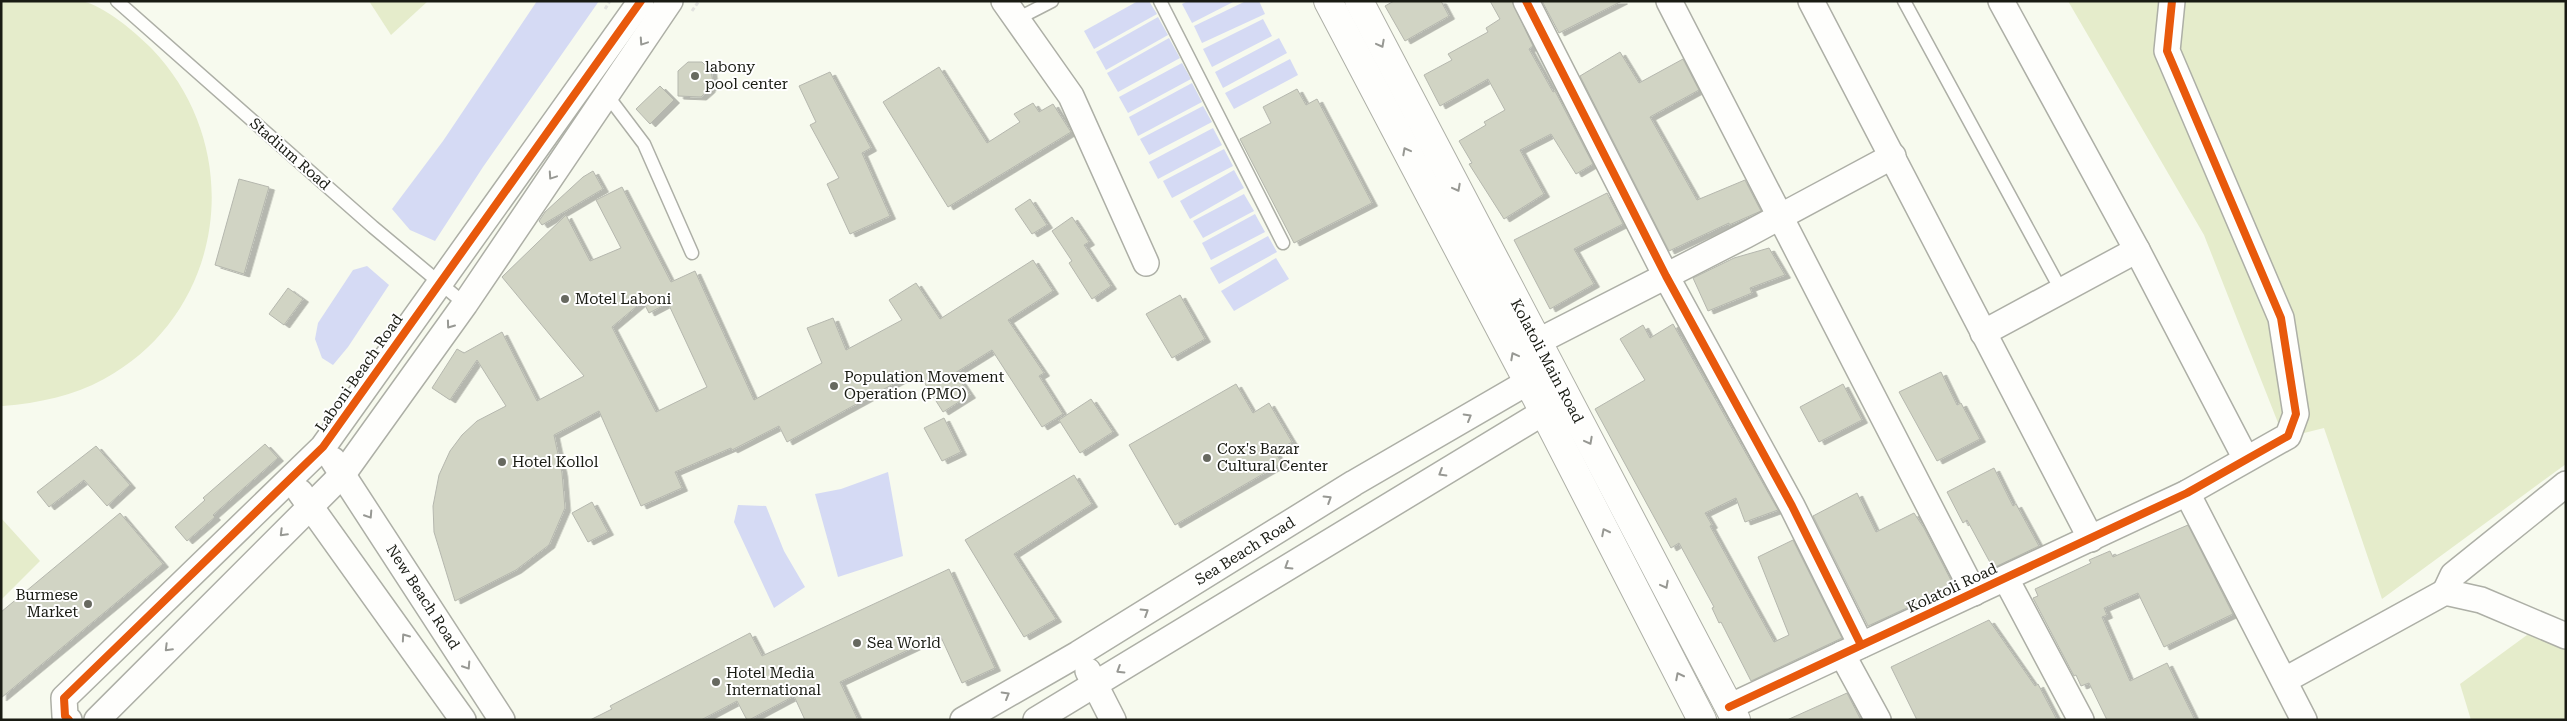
<svg xmlns="http://www.w3.org/2000/svg" width="2567" height="721" font-family="'Roboto Serif',serif">
<style>
.green{fill:#e5eccb}
.water{fill:#d5daf4}
.building{fill:#d1d4c4;stroke:#b5b7ae;fill-rule:evenodd;filter:url(#shadow)}
.lines{fill:none;stroke-linecap:round;stroke-linejoin:round}
.service-casing{stroke:#adafa6;stroke-width:15}
.minor-casing{stroke:#adafa6;stroke-width:28}
.trunk-casing{stroke:#adafa6;stroke-width:30}
.path{stroke:#e2e3df;stroke-width:3;stroke-dasharray:4 2.5;stroke-linecap:butt}
.service{stroke:#fefefc;stroke-width:12}
.minor{stroke:#fefefc;stroke-width:25}
.trunk{stroke:#fefefc;stroke-width:28}
.cycleway-casing{stroke:#fff;stroke-width:11}
.cycleway{stroke:#e8590c;stroke-width:8}
.oneway{stroke:#979893}
.poi-dot{fill:#676960;stroke:#fff;stroke-width:2}
.labels{text-anchor:middle;dominant-baseline:central;stroke-width:4;stroke-linejoin:round;paint-order:stroke}
.poi-label{font-size:15px;fill:#191b13;stroke:#fff;text-anchor:start}
.street-label{font-size:15px;fill:#191b13;stroke:#fff}
</style>
<defs>
<filter id="shadow"><feDropShadow dx="5.5" dy="3" stdDeviation="0" flood-color="#0004"/></filter>
</defs>
<rect width="100%" height="100%" fill="#f7faee"/>
<g class="green">
<path d="M1 1C24 1 59 0 81 1 104 5 136 33 152 49 247 148 227 312 104 379 73 396 39 403 3 406H1Z"/>
<path d="M369 1H428L391 35Z"/>
<path d="M2068 1H2566V464L2382 599 2324 428 2284 438 2204 235Z"/>
<path d="M1 518 40 561 1 600Z"/>
<path d="M2538 627 2566 639V720H2471L2460 684Z"/>
</g>
<g class="water">
<path d="M537 1H599L483 167 435 241 410 230 392 209 443 141Z"/>
<path d="M1138 1H1149L1157 14 1094 49 1084 31Z"/>
<path d="M1188 1H1235L1192 23 1182 4Z"/>
<path d="M1246 1H1259L1265 14 1202 43 1194 26Z"/>
<path d="M1158 17 1168 35 1106 70 1096 52Z"/>
<path d="M1263 19 1272 36 1212 67 1203 49Z"/>
<path d="M1169 38 1180 58 1118 92 1107 73Z"/>
<path d="M1279 38 1287 53 1223 88 1215 72Z"/>
<path d="M1290 59 1298 75 1234 109 1225 93Z"/>
<path d="M1182 63 1191 79 1128 113 1119 97Z"/>
<path d="M1192 83 1202 102 1138 136 1129 117Z"/>
<path d="M1203 106 1212 122 1149 155 1140 139Z"/>
<path d="M1213 128 1222 145 1158 179 1149 162Z"/>
<path d="M1224 149 1233 166 1172 198 1163 181Z"/>
<path d="M1234 170 1244 188 1190 219 1180 201Z"/>
<path d="M1244 194 1254 211 1203 238 1193 221Z"/>
<path d="M1255 214 1265 232 1211 260 1202 243Z"/>
<path d="M1268 236 1277 252 1219 284 1210 268Z"/>
<path d="M1276 258 1289 279 1234 311 1221 291Z"/>
<path d="M367 266 389 285 348 347 333 365 322 358 315 339 318 323 353 270Z"/>
<path d="M888 472 903 556 838 577 815 494 841 489Z"/>
<path d="M738 505 766 506 784 551 805 587 774 608 734 522Z"/>
</g>
<g class="building">
<path d="M1394 1H1441L1449 16 1405 41 1385 6Z"/>
<path d="M1490 1H1512L1533 46 1529 49 1553 92 1555 91 1593 164 1576 174 1551 134 1520 150 1544 194 1504 219 1469 164 1472 163 1459 141 1486 125 1484 122 1505 110 1488 79 1440 106 1424 75 1452 60 1448 54 1488 32 1486 28 1500 19Z"/>
<path d="M1542 1H1622L1559 33Z"/>
<path d="M1620 52 1639 83 1683 59 1699 90 1650 117 1697 200 1745 180 1761 211 1729 225V223L1669 251 1580 76Z"/>
<path d="M688 62H702L711 71 713 82 709 90 701 97 678 96V71Z"/>
<path d="M939 67 987 143 1020 122 1014 114 1033 103 1039 112 1053 104 1071 132 948 207 883 102Z"/>
<path d="M830 72 871 148 862 153 890 216 850 234 827 184 839 178 810 125 816 122 799 86Z"/>
<path d="M660 86 674 100 650 124 636 109Z"/>
<path d="M1297 89 1306 105 1317 99 1372 203 1294 243 1240 139 1271 123 1263 107Z"/>
<path d="M593 171 603 189 542 225 539 221 545 212 583 177Z"/>
<path d="M239 179 269 187 244 274 215 265Z"/>
<path d="M622 187 671 282 695 271 754 400 822 363 807 328 833 318 846 350 902 320 889 300 916 283 940 319 1033 260 1053 291 1008 320 1044 373 1039 376 1063 414 1042 427 992 350 955 373 970 395 943 412 917 371 787 442 779 426 732 450 731 448 675 472 682 488 641 506 599 411 554 435 562 473 565 508 549 545 516 570 455 601 434 532 433 506 439 475 450 451 462 435 477 421 506 406 477 360 450 400 432 388 457 349 464 353 502 332 537 401 584 376 502 277 566 215 590 261 621 248 596 200ZM643 301 649 313 668 303 707 387 656 412 612 327Z"/>
<path d="M1607 193 1623 224 1574 249 1594 284 1550 309 1514 240Z"/>
<path d="M1030 199 1047 225 1032 234 1015 209Z"/>
<path d="M1072 217 1089 242 1084 245 1111 286 1092 299 1069 263 1072 261 1052 231Z"/>
<path d="M1769 248 1785 275 1750 288 1752 293 1708 311 1693 278 1734 258Z"/>
<path d="M288 288 303 299 284 325 269 314Z"/>
<path d="M1180 295 1205 339 1172 358 1146 314Z"/>
<path d="M1673 324 1778 510 1745 522 1736 498 1705 513 1712 525 1710 526 1774 642 1789 635 1758 557 1793 540 1842 638 1751 681 1721 622 1719 623 1712 608 1714 607 1679 543 1671 548 1595 409 1645 380 1620 339 1643 325 1650 338Z"/>
<path d="M1941 372 1957 405 1961 403 1980 439 1937 461 1899 392Z"/>
<path d="M1236 384 1253 413 1269 403 1292 442 1275 452 1282 463 1175 525 1129 445Z"/>
<path d="M1843 384 1862 420 1819 442 1800 407Z"/>
<path d="M1091 399 1113 432 1080 453 1059 420Z"/>
<path d="M944 418 961 452 942 461 924 428Z"/>
<path d="M265 444 278 458 213 515 215 517 187 541 175 527 205 500 203 498Z"/>
<path d="M96 446 130 485 107 506 84 480 49 507 37 492Z"/>
<path d="M1994 468 2013 506 2016 504 2039 546 1993 568 1967 520 1963 523 1947 492Z"/>
<path d="M1074 475 1092 504 1014 554 1056 619 1024 637 965 540Z"/>
<path d="M1857 493 1876 532 1914 513 1924 528 1954 586 1868 626 1813 516Z"/>
<path d="M592 502 608 532 588 542 572 513Z"/>
<path d="M120 513 163 564 1 698V612Z"/>
<path d="M2188 525 2233 614 2164 647 2138 593 2104 608 2107 615 2102 617 2130 681 2167 663 2195 720H2107L2089 683 2081 686 2076 675 2074 676 2033 598 2038 596 2035 589 2091 563 2089 560 2110 551 2113 557Z"/>
<path d="M949 569 995 668 962 683 940 635 840 682 858 720H805L794 696 749 720H747L737 701 701 720H590L612 709 610 706 750 633 762 656Z"/>
<path d="M1989 620 2035 686 2038 684 2057 720H1917L1891 667Z"/>
<path d="M1847 693 1861 720H1787Z"/>
</g>
<g class="lines">
<g class="service-casing">
<g id="service">
<path d="M117 1 373 227 465 304"/>
<path d="M1160 1 1283 243"/>
<path d="M1904 1 2061 290"/>
<path d="M1017 19 1052 1"/>
<path d="M607 95 644 144 692 253"/>
</g>
</g>
<g class="minor-casing">
<g id="minor">
<path d="M1004 1 1071 96 1146 263"/>
<path d="M1526 1 1666 276 1792 506 1861 645"/>
<path d="M1669 1 1974 593"/>
<path d="M1811 1 2091 539"/>
<path d="M2001 1 2137 250 2246 459"/>
<path d="M1983 333 2137 250"/>
<path d="M1537 342 1746 235 1893 156"/>
<path d="M333 460 502 720"/>
<path d="M300 492 463 720"/>
<path d="M2187 493 2304 720"/>
<path d="M2006 579 2081 720"/>
<path d="M2445 592 2453 575 2566 484"/>
<path d="M1842 654 1878 720"/>
<path d="M1088 671 1113 720"/>
<path d="M2285 680 2445 592 2481 600 2566 636"/>
<path d="M1729 707 2187 493 2288 436 2296 414 2281 318 2167 51 2172 1"/>
<path d="M69 720 65 716 64 698 323 447 641 1"/>
<path d="M97 720 343 474 465 304 670 1"/>
<path d="M963 720 1078 654 1354 483 1528 382"/>
<path d="M1036 720 1544 412"/>
</g>
</g>
<g class="trunk-casing">
<g id="trunk">
<path d="M1328 1 1544 412 1702 720"/>
<path d="M1359 1 1736 720"/>
</g>
</g>
<g class="path">
<path d="M605 9 610 1"/>
<path d="M692 11 699 1"/>
</g>
<use href="#service" class="service"/>
<use href="#minor" class="minor"/>
<use href="#trunk" class="trunk"/>
<g class="cycleway-casing">
<g id="cycleway">
<path d="M1526 1 1666 276 1792 506 1861 645"/>
<path d="M1729 707 2187 493 2288 436 2296 414 2281 318 2167 51 2172 1"/>
<path d="M69 720 65 716 64 698 323 447 641 1"/>
</g>
</g>
<use href="#cycleway" class="cycleway"/>
</g>
<defs><path id="oneway-chevron" d="M-2-3.5L2.5 0L-2 3.5" fill="none" stroke-width="1.6" stroke-linecap="round" stroke-linejoin="round" transform="scale(1.25)"/></defs>
<g class="oneway">
<use href="#oneway-chevron" transform="translate(643 42) rotate(124)"/>
<use href="#oneway-chevron" transform="translate(1381 44) rotate(62)"/>
<use href="#oneway-chevron" transform="translate(1406 151) rotate(-118)"/>
<use href="#oneway-chevron" transform="translate(552 176) rotate(124)"/>
<use href="#oneway-chevron" transform="translate(1457 188) rotate(62)"/>
<use href="#oneway-chevron" transform="translate(450 325) rotate(126)"/>
<use href="#oneway-chevron" transform="translate(1514 356) rotate(-118)"/>
<use href="#oneway-chevron" transform="translate(1468 417) rotate(-30)"/>
<use href="#oneway-chevron" transform="translate(1589 441) rotate(62)"/>
<use href="#oneway-chevron" transform="translate(1442 473) rotate(149)"/>
<use href="#oneway-chevron" transform="translate(1328 499) rotate(-32)"/>
<use href="#oneway-chevron" transform="translate(369 515) rotate(57)"/>
<use href="#oneway-chevron" transform="translate(1605 532) rotate(-117)"/>
<use href="#oneway-chevron" transform="translate(283 533) rotate(135)"/>
<use href="#oneway-chevron" transform="translate(1288 566) rotate(148)"/>
<use href="#oneway-chevron" transform="translate(1665 585) rotate(62)"/>
<use href="#oneway-chevron" transform="translate(1145 612) rotate(-32)"/>
<use href="#oneway-chevron" transform="translate(405 637) rotate(-125)"/>
<use href="#oneway-chevron" transform="translate(168 648) rotate(135)"/>
<use href="#oneway-chevron" transform="translate(467 666) rotate(57)"/>
<use href="#oneway-chevron" transform="translate(1120 670) rotate(148)"/>
<use href="#oneway-chevron" transform="translate(1679 676) rotate(-117)"/>
<use href="#oneway-chevron" transform="translate(1006 695) rotate(-30)"/>
</g>
<g class="poi-dot">
<circle cx="695" cy="76" r="5"/>
<circle cx="565" cy="299" r="5"/>
<circle cx="834" cy="386" r="5"/>
<circle cx="1207" cy="458" r="5"/>
<circle cx="502" cy="462" r="5"/>
<circle cx="88" cy="604" r="5"/>
<circle cx="857" cy="643" r="5"/>
<circle cx="716" cy="682" r="5"/>
</g>
<g class="labels">
<g class="poi-label">
<text x="705" y="67">labony<tspan x="705" dy="17">pool center</tspan></text>
<text x="575" y="299">Motel Laboni</text>
<text x="844" y="377">Population Movement<tspan x="844" dy="17">Operation (PMO)</tspan></text>
<text x="1217" y="449">Cox's Bazar<tspan x="1217" dy="17">Cultural Center</tspan></text>
<text x="512" y="462">Hotel Kollol</text>
<text x="78" y="595" text-anchor="end">Burmese<tspan x="78" dy="17">Market</tspan></text>
<text x="867" y="643">Sea World</text>
<text x="726" y="673">Hotel Media<tspan x="726" dy="17">International</tspan></text>
</g>
<g class="street-label">
<text transform="translate(290 154) rotate(41)">Stadium Road</text>
<text transform="translate(1547 361) rotate(62)">Kolatoli Main Road</text>
<text transform="translate(359 373) rotate(-55)">Laboni Beach Road</text>
<text transform="translate(1245 551) rotate(-32)">Sea Beach Road</text>
<text transform="translate(1952 588) rotate(-25)">Kolatoli Road</text>
<text transform="translate(423 597) rotate(57)">New Beach Road</text>
</g>
</g>
<rect width="2567" height="721" fill="none" stroke="#191b13" stroke-width="5"/>
</svg>
